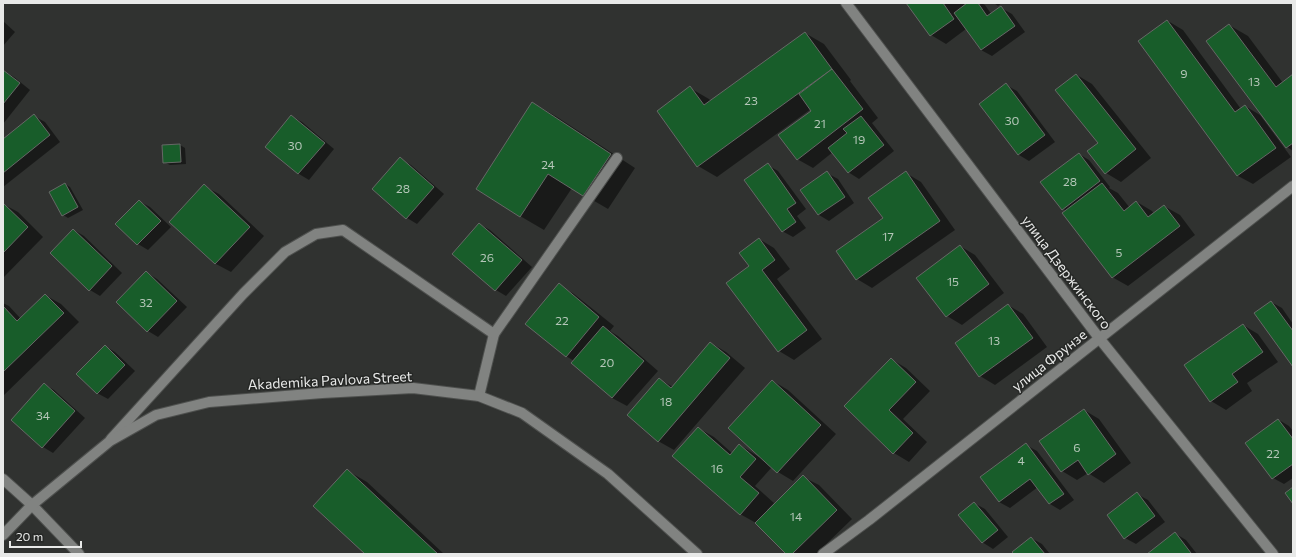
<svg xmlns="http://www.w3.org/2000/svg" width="1296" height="557" font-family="Commissioner,sans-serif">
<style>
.shadow{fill:#0007}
.building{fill:#185d2a;stroke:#666866}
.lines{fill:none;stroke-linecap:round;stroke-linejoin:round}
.service-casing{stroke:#4e504e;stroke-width:12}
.minor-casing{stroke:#4e504e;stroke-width:12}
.tertiary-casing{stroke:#4e504e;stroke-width:12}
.service{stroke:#818381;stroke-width:10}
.minor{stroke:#818381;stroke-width:10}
.tertiary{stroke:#818381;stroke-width:10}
.labels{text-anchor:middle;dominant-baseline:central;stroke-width:3;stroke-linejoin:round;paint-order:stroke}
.number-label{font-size:12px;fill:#b4c6b8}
.street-label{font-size:14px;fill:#e8e9e8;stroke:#262826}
</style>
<rect width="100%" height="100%" fill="#303230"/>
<g class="shadow">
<path d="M907 3H981L985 5 992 15 1001 8 1012 14 1025 32 992 56 981 50 966 29 946 44 931 35Z"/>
<path d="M994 3H1002L998 6Z"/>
<path d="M3 21 15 32 3 46Z"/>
<path d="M1168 21 1183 30 1241 109 1245 106 1260 115 1291 157 1253 184 1238 176 1140 41Z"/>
<path d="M1229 25 1248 36 1283 83 1293 76V151L1287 147Z"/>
<path d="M805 33 824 44 851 80 850 81 878 118 872 123 894 151 859 179 848 172 833 152 813 168 797 159 813 111 811 109 717 177 698 166 658 111 690 88 709 99 711 101Z"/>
<path d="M3 71 14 77 30 90 3 124Z"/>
<path d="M1077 75 1092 84 1151 158 1121 182 1106 173 1099 143Z"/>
<path d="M1006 85 1017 91 1055 142 1029 161 1019 155 980 104Z"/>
<path d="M533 103 557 117 635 168 608 209 572 188 544 230 520 216 477 188Z"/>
<path d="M34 116 45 122 60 142 3 187V140Z"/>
<path d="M291 116 302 122 334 149 309 180 299 174 266 147Z"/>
<path d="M180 145 185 148 186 164 170 165 164 162V146Z"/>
<path d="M1079 154 1089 160 1110 187 1109 188 1118 193 1130 208 1137 202 1152 211 1154 214 1164 206 1180 215 1195 235 1128 286 1112 277 1067 211 1063 209Z"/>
<path d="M400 159 411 165 444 194 417 224 407 218 373 189Z"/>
<path d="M768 165 778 171 806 209 797 216 806 228 793 237 782 231Z"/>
<path d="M827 173 838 179 854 203 829 221 819 215 802 190Z"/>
<path d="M906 173 921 182 955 230 872 288 857 279Z"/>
<path d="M65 184 70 187 83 210 68 218 63 215Z"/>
<path d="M204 186 219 194 264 236 231 272 216 264 170 222Z"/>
<path d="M139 201 150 207 171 227 148 250 138 244Z"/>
<path d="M3 204 18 212 43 237 3 278Z"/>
<path d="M479 224 490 230 532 267 506 296 496 290Z"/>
<path d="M74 230 84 236 122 273 100 296 90 290Z"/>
<path d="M759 239 774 248 790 269 777 279 822 339 794 360 779 351 750 266Z"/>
<path d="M960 246 975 255 1004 293 962 325 947 316Z"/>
<path d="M146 272 157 279 187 307 158 337 148 331 117 302Z"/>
<path d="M559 285 574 294 614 326 610 331 618 336 658 371 627 406 612 398 574 361 566 356Z"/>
<path d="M45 295 61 304 79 322 3 396V303L9 306 21 319Z"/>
<path d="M1271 302 1282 308 1293 324V365Z"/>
<path d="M1008 305 1023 314 1047 347 995 385 980 376Z"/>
<path d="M1243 325 1258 334 1278 362 1247 383 1252 391 1226 410 1211 401Z"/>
<path d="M711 343 726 352 745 368 674 450 658 441 659 379 673 387Z"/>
<path d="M105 346 115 352 135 371 108 399 97 393Z"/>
<path d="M891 359 906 368 930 391 903 419 927 442 909 462 894 453 845 406Z"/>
<path d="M773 381 788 390 836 434 793 481 778 472 772 467 755 486 774 503 767 510 768 511 803 477 819 485 852 519 816 554H787L756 523 740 514 698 428 714 437 732 453 740 445 759 457Z"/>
<path d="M44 384 54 390 85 418 53 453 43 447 12 420Z"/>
<path d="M1084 410 1099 419 1131 463 1104 483 1088 473 1077 480 1062 471Z"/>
<path d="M1279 420 1289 426 1293 431V478L1284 484 1273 478Z"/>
<path d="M1026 445 1037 451 1074 500 1060 510 1050 504 1038 487 1010 508 999 502Z"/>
<path d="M348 471 367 482 444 554H366Z"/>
<path d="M1137 494 1148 500 1165 522 1136 544 1125 538Z"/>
<path d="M974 503 985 509 1008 537 993 549 982 542Z"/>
<path d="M1176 534 1186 540 1197 554H1149Z"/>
<path d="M1031 538 1042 544 1050 554H1015Z"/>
</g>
<g class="building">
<path d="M906 3H943L954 19 930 36Z"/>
<path d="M967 3H978L987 16 1001 6 1015 26 981 50 954 13Z"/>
<path d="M1167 20 1235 112 1245 105 1276 148 1237 176 1138 41Z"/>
<path d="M1229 24 1276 87 1293 74V143L1286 148 1206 41Z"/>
<path d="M805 32 832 69 697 167 657 111 690 86 704 105Z"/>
<path d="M832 69 863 109 797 160 778 135 811 111 799 94Z"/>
<path d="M3 70 20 83 3 104Z"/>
<path d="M1076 74 1136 149 1105 174 1087 151 1098 143 1055 90Z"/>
<path d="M1006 83 1045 135 1018 155 979 104Z"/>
<path d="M532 102 611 154 583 196 548 174 520 217 476 189Z"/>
<path d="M34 114 50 135 3 173V139Z"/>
<path d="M291 115 325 143 298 174 265 147Z"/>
<path d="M861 116 884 145 848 173 828 148 847 133 843 129Z"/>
<path d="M180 144 181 162 163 163 162 145Z"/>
<path d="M1079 153 1100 181 1062 210 1040 182Z"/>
<path d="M400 157 434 187 406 219 372 189Z"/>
<path d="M768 163 796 203 787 209 796 222 782 232 744 180Z"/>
<path d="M827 171 845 197 818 215 800 190Z"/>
<path d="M906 171 940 221 856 280 836 251 883 218 868 198Z"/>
<path d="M65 183 78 207 62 216 49 192Z"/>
<path d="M1102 183 1124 211 1136 201 1148 217 1164 205 1180 226 1112 278 1062 213Z"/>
<path d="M204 184 250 227 215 264 169 222Z"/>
<path d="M139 200 161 221 137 245 115 224Z"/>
<path d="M3 203 28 227 3 253Z"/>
<path d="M479 223 522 260 495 291 452 254Z"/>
<path d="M73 229 112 266 89 291 50 253Z"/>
<path d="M759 238 775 260 762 270 807 330 778 352 726 283 749 266 739 253Z"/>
<path d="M960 245 989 284 946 317 916 278Z"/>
<path d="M146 271 177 301 147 332 116 302Z"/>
<path d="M559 283 599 317 566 357 525 324Z"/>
<path d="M45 294 64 313 3 372V306L17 321Z"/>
<path d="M1271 301 1293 331V367L1254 313Z"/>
<path d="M1008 304 1033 338 979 377 955 343Z"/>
<path d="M1243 324 1263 352 1232 374 1238 382 1210 402 1184 365Z"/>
<path d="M603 326 644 361 612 398 571 363Z"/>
<path d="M710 342 730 358 658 442 627 415 659 378 671 388Z"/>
<path d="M105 345 125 365 97 394 76 374Z"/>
<path d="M891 358 916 382 889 410 913 433 893 454 844 406Z"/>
<path d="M772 380 821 425 777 473 728 428Z"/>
<path d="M44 383 75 411 42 448 11 420Z"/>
<path d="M1084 409 1116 454 1088 475 1078 460 1061 472 1039 441Z"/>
<path d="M1278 419 1293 439V464L1272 479 1245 443Z"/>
<path d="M698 427 730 455 739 444 756 459 740 477 759 493 740 515 672 456Z"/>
<path d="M1026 443 1064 494 1049 504 1030 479 999 502 980 477Z"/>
<path d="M347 469 438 554H365L313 506Z"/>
<path d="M803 475 837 510 792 554H786L755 523Z"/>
<path d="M1293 487V504L1285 493Z"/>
<path d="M1137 492 1155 516 1124 539 1107 515Z"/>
<path d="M974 502 998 530 982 543 958 515Z"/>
<path d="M1175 532 1191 553 1190 554H1147Z"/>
<path d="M1031 537 1045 554H1014L1012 552Z"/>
</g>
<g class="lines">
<g class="service-casing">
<g id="service">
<path d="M479 396 494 334 617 158"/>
<path d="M111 439 243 294 285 252 316 234 343 230 494 334"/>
<path d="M32 505 79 554"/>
</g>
</g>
<g class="minor-casing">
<g id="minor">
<path d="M846 3 1099 338 1273 554"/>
<path d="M3 479 32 505"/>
<path d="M823 554 869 520 1293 186"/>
</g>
</g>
<g class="tertiary-casing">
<path id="tertiary" d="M3 535 32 505 110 441 156 415 209 402 322 393 413 388 479 396 522 413 608 474 697 554"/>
</g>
<use href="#service" class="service"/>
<use href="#minor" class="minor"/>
<use href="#tertiary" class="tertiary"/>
</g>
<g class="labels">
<g class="number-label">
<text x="1184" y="73">9</text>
<text x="1254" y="81">13</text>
<text x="751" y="100">23</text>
<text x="1012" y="120">30</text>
<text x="820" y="123">21</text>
<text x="859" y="139">19</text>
<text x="295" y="145">30</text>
<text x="548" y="164">24</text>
<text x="1070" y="181">28</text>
<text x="403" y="188">28</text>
<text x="888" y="236">17</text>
<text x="1119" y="252">5</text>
<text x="487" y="257">26</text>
<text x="953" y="281">15</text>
<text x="146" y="302">32</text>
<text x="562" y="320">22</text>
<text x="994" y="340">13</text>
<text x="607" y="362">20</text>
<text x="666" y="401">18</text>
<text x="43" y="415">34</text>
<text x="1077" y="447">6</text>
<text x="1273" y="453">22</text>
<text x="1021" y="460">4</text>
<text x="717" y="468">16</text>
<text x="796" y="516">14</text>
</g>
<g class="street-label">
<text transform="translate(1067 272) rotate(53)">улица Дзержинского</text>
<text transform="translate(1049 360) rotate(-38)">улица Фрунзе</text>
<text transform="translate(330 380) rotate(-3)">Akademika Pavlova Street</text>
</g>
</g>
<rect width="1296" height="557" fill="none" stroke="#e8e9e8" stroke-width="8"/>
<path d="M10 541v6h71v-6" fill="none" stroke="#e8e9e8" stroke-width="2"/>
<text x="16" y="541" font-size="12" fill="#e8e9e8" stroke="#262826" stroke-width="3" paint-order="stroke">20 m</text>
</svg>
